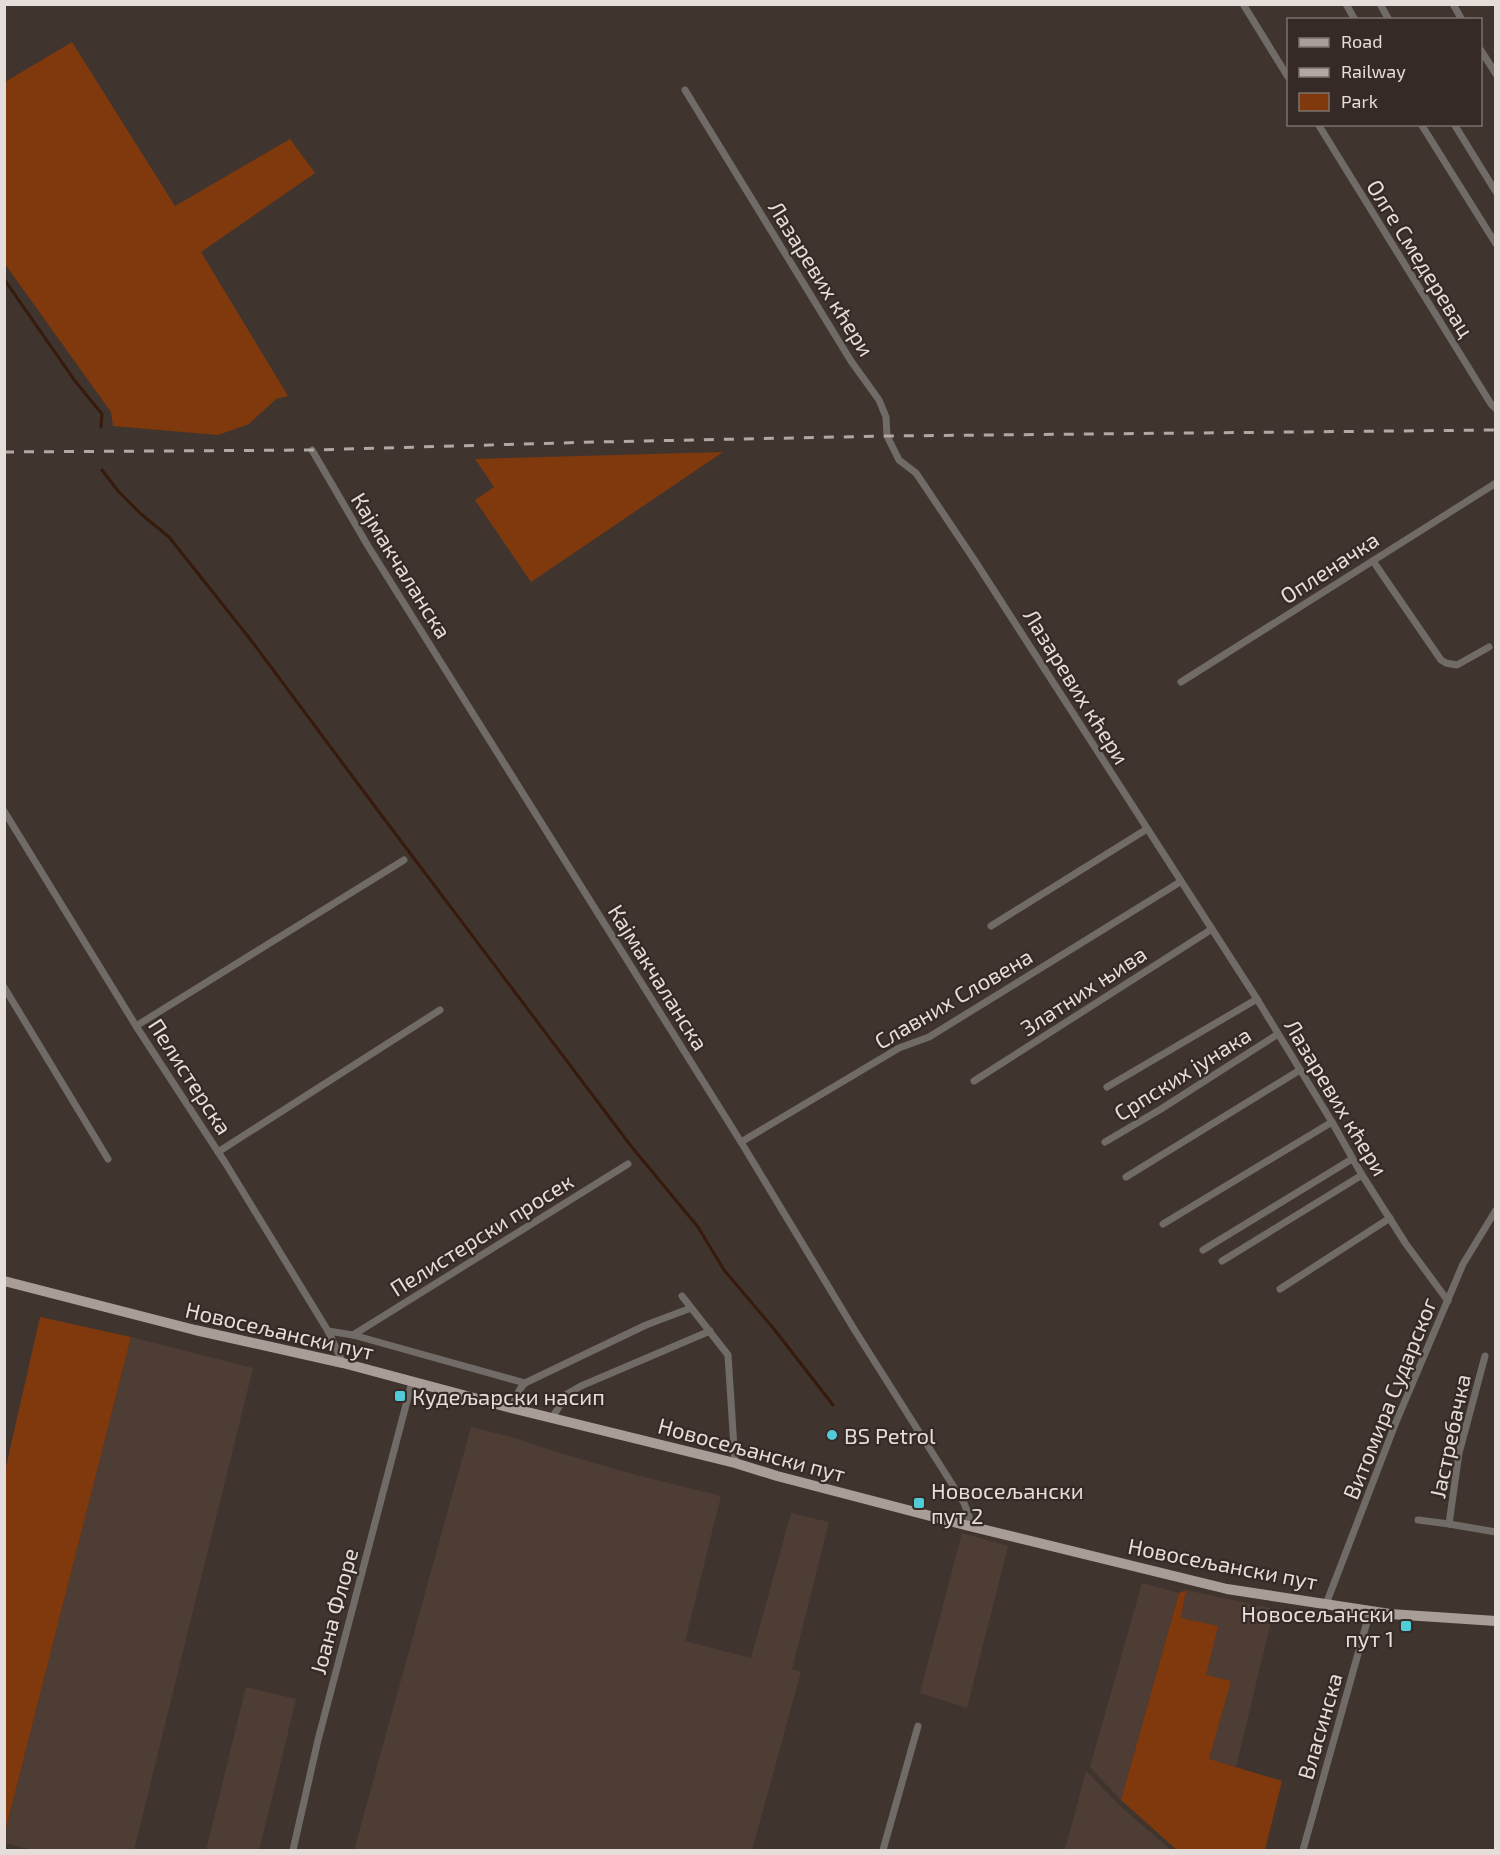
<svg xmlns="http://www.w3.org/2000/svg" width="1500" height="1855" font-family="'Exo 2',sans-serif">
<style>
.built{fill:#4e3d34}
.green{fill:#7f390c}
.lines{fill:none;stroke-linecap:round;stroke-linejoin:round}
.stream{stroke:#361a0b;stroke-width:3}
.minor{stroke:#716b68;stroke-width:7}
.primary{stroke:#a99d97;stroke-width:10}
.rail{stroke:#b1a7a4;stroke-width:3;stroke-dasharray:10 10;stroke-linecap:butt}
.poi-dot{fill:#52cbd9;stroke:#352a25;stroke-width:2}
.labels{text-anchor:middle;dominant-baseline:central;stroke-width:4.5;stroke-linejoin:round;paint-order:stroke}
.street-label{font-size:22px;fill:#e5ddda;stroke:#352a25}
.poi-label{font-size:22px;fill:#e5ddda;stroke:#352a25;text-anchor:start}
</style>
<rect width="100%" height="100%" fill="#40342f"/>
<g class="built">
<path d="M131 1337 253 1368 134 1850H32L5 1843V1832Z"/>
<path d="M471 1427 515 1438 556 1452 636 1475 721 1496 685 1641 751 1658 791 1513 829 1522 792 1669 801 1672 752 1850H354Z"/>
<path d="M962 1533 1008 1546 967 1708 920 1693Z"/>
<path d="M1142 1583 1179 1593 1121 1800 1090 1767Z"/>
<path d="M1186 1590 1274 1609 1236 1767 1209 1760 1230 1681 1206 1675 1181 1618Z"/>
<path d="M246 1687 296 1699 279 1770 259 1850H206Z"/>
<path d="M1086 1771 1119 1805 1171 1850H1065Z"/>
</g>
<g class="green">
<path d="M72 42 175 206 290 139 315 173 201 252 288 396 276 399 249 424 218 435 113 426 111 412 5 264V82Z"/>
<path d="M723 452 531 582 475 500 494 487 475 459Z"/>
<path d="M40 1317 131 1337 5 1832V1471Z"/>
<path d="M1186 1590 1181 1618 1218 1626 1206 1675 1231 1681 1209 1759 1282 1781 1265 1850H1177L1121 1800 1179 1593Z"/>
</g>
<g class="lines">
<g class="stream">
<path d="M4 279 75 381 102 414 101 427"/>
<path d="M102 470 118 491 141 514 169 537 250 639 379 812 631 1146 698 1227 724 1270 774 1329 833 1405"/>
</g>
<g class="minor">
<path d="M1243 4 1288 77"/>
<path d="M1346 4 1355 20"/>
<path d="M1380 4 1389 20"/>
<path d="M1453 4 1462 20"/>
<path d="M1480 49 1496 74"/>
<path d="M685 90 851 361 879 400 886 417 887 436 899 460 916 473 975 561 1257 999 1332 1122 1362 1175 1406 1244 1448 1301"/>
<path d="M1318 124 1491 404 1496 409"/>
<path d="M1421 124 1496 244"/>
<path d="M1454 124 1496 192"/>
<path d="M312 450 368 546 741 1142 854 1329 964 1503 969 1516V1526"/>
<path d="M1373 561 1441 660 1446 663 1457 665 1489 647"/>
<path d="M1181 682 1496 483"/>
<path d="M4 811 136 1026 226 1164 328 1331 343 1363"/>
<path d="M991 926 1147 829"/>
<path d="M4 987 108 1159"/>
<path d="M136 1026 404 860"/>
<path d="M974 1081 1212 929"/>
<path d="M1107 1087 1257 999"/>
<path d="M741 1142 899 1048 929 1037 1180 882"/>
<path d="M1105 1142 1161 1109 1278 1034"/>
<path d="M218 1152 440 1010"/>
<path d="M1126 1177 1300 1070"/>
<path d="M1163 1224 1332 1122"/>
<path d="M1203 1250 1352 1159"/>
<path d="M1222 1261 1362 1175"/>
<path d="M1280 1289 1390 1218"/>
<path d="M682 1296 728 1355 735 1463"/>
<path d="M328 1331 353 1335 525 1383 520 1389 511 1408"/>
<path d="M353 1335 628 1164"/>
<path d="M525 1383 646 1325 691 1308"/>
<path d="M552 1418 567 1394 581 1386 710 1331"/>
<path d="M1418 1520 1449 1524 1496 1532"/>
<path d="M1449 1524 1459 1453 1485 1356"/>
<path d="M1326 1604 1396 1422 1463 1264 1496 1210"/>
<path d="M293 1850 318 1740 412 1382"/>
<path d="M883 1850 918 1726"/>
<path d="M1303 1850 1370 1611"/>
</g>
<path class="primary" d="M4 1281 195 1330 343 1363 511 1408 735 1463 777 1476 969 1526 1227 1589 1390 1614 1496 1621"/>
<path class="rail" d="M4 452 312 450 596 442 887 436 1496 430"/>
</g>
<g class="poi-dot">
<rect x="394" y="1390" width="12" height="12" rx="3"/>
<circle cx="832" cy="1435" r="6"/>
<rect x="913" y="1497" width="12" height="12" rx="3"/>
<rect x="1400" y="1620" width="12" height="12" rx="3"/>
</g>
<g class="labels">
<g class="street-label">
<text transform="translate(1421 258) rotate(58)">Олге Смедеревац</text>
<text transform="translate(822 278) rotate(58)">Лазаревих кћери</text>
<text transform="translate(402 565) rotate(58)">Кајмакчаланска</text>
<text transform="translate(1329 567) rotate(-33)">Опленачка</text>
<text transform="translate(1077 686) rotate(58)">Лазаревих кћери</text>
<text transform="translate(659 977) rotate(58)">Кајмакчаланска</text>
<text transform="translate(1083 990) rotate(-33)">Златних њива</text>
<text transform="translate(953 998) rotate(-30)">Славних Словена</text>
<text transform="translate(1182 1073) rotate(-32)">Српских јунака</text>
<text transform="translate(191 1076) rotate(57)">Пелистерска</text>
<text transform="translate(1337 1097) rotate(59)">Лазаревих кћери</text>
<text transform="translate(481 1234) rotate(-32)">Пелистерски просек</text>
<text transform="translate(280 1330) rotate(13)">Новосељански пут</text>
<text transform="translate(1389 1398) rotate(-68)">Витомира Сударског</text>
<text transform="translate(1449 1436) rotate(-78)">Јастребачка</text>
<text transform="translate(752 1449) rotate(15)">Новосељански пут</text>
<text transform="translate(1223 1563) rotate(11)">Новосељански пут</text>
<text transform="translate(333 1611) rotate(-75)">Јоана Флоре</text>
<text transform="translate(1319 1726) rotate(-74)">Власинска</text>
</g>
<g class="poi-label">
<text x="412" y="1396">Кудељарски насип</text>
<text x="844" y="1435">BS Petrol</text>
<text x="931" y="1490">Новосељански<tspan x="931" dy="25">пут 2</tspan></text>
<text x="1394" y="1613" text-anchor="end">Новосељански<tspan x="1394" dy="25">пут 1</tspan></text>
</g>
</g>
<rect width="1500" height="1855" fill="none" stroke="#e5ddda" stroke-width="12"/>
<rect x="1287" y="18" width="195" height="108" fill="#352a25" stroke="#7b726d" stroke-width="1.5"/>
<rect x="1299" y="38" width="30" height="9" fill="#a99d97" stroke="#7b726d" stroke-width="1.5"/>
<text x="1341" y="48" font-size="18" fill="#e5ddda">Road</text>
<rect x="1299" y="68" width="30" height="9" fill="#b1a7a4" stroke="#7b726d" stroke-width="1.5"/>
<text x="1341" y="78" font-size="18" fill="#e5ddda">Railway</text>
<rect x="1299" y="93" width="30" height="18" fill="#7f390c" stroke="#7b726d" stroke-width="1.5"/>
<text x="1341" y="108" font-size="18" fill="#e5ddda">Park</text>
</svg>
